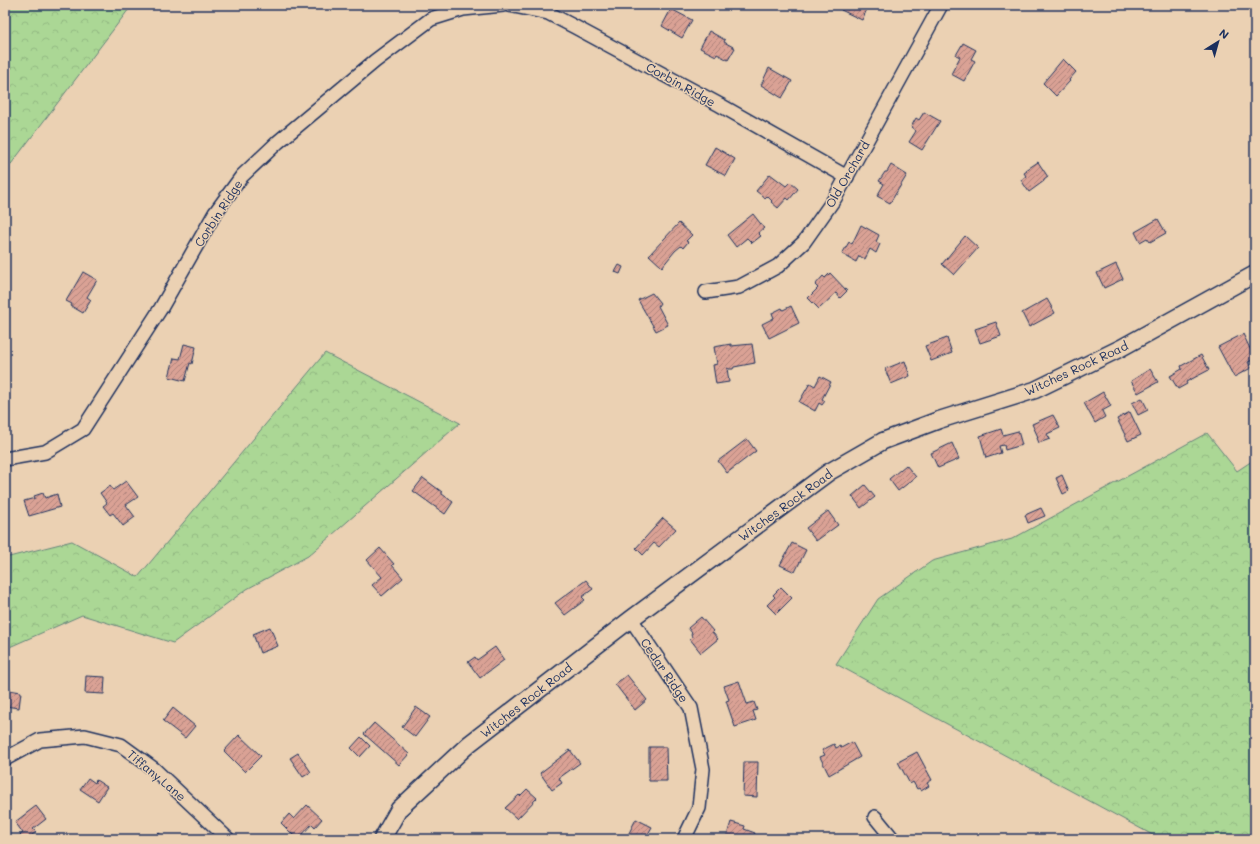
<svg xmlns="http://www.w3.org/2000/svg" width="1260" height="844" font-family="Mali,sans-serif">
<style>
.forest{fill:url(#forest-crowns);stroke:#63837a}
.building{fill:url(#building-hatch);stroke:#1b2f5e}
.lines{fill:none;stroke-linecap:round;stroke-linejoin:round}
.minor-casing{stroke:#1b2f5e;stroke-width:16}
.tertiary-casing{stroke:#1b2f5e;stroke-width:19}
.minor{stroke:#ebd1b3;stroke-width:13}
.tertiary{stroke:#ebd1b3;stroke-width:16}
.labels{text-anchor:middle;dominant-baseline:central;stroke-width:3;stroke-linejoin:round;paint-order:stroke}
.street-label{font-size:12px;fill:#1b2f5e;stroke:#ebd1b3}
</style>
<defs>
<pattern id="forest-crowns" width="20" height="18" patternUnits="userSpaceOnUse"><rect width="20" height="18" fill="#abd795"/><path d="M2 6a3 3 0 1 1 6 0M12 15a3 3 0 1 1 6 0" fill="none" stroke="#93b983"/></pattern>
<pattern id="building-hatch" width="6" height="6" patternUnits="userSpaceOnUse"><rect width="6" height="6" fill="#daa295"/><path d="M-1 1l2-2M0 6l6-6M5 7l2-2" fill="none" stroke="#b0847d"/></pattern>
</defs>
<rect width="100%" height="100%" fill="#ebd1b3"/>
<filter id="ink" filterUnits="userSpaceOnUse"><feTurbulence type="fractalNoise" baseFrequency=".025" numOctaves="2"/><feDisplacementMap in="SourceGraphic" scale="8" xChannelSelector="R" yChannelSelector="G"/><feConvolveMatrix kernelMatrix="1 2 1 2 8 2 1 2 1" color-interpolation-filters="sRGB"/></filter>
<g filter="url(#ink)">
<g class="forest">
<path d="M5 5H132L5 172Z"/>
<path d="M325 353 460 423 308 556 247 589 173 643 82 615 5 649V558L72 541 138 577Z"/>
<path d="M1207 433 1237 471 1255 459V839H1160L836 664 878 599 932 561 1012 539Z"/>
</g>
<g class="building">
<path d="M843 5H869L862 20 841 10Z"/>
<path d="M671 9 692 20 682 38 662 26Z"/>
<path d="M709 31 725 40 724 42 735 48 728 60 717 54 716 56 700 48Z"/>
<path d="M963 43 976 50 971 59 975 61 964 81 951 74 960 57 956 55Z"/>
<path d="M1063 59 1076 72 1069 80 1070 81 1056 96 1043 83Z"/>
<path d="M769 68 792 81 782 98 761 85Z"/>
<path d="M924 112 940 121 922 150 909 142 916 131 911 127 916 118 919 120Z"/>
<path d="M715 147 735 159 726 176 705 165Z"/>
<path d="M1038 162 1048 177 1044 180V181L1029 192 1021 180 1026 176 1024 173 1027 171 1026 170Z"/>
<path d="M891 165 907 175 890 203 877 196 884 184 879 181 885 172H887Z"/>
<path d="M770 174 786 186 790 182 798 189 789 200 787 198 778 208 771 202 772 201 767 196 765 198 756 191Z"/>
<path d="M753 214 764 228 758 233 761 236 752 243 747 238 736 247 727 235Z"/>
<path d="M1158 219 1166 233 1150 242 1147 238 1140 242 1135 232Z"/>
<path d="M679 223 692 235 686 241 688 242 683 248 681 246 675 251 662 267 649 255Z"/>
<path d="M861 225 879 235 876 242 880 244 876 253 870 249 865 259 859 256 856 262 842 254 849 242 852 244Z"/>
<path d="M965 236 978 248 954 275 942 264Z"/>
<path d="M1116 264 1123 279 1104 288 1097 273Z"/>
<path d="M619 265 623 267 620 274 615 272Z"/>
<path d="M83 272 97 280 87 297 91 300 83 313 71 306 72 304 66 301Z"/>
<path d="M830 273 847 291 840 298 836 293 819 309 808 298 818 288 815 285 823 276 825 278Z"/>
<path d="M652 293 660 303 658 306 668 325 656 331 638 300Z"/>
<path d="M1047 299 1055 313 1029 327 1022 313Z"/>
<path d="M791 306 799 323 769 338 762 324 774 318 772 313 782 308 783 310Z"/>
<path d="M996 322 1001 336 980 343 975 329Z"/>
<path d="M1243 334 1255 359 1248 362 1251 368 1234 377 1218 347Z"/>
<path d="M947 338 952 353 931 361 925 346Z"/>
<path d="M184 344 196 347 192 364 190 363 185 381 169 377 174 358 180 359Z"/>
<path d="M731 344V346L752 344 755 363 734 367 733 369H729L727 368 729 382 716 384 713 365 717 364 714 347Z"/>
<path d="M1201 355 1209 370 1186 382 1187 384 1178 389 1170 376 1182 369 1181 366Z"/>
<path d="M905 361 910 376 891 384 885 369Z"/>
<path d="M1150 369 1158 382 1138 393 1131 381Z"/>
<path d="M820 376 831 382 822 399 825 401 822 405 819 403 815 411 799 402 810 383 815 386Z"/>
<path d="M1103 392 1111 406 1102 411 1105 417 1095 423 1084 403Z"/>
<path d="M1142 398 1148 410 1138 415 1132 403Z"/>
<path d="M1130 412 1141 435 1128 441 1117 419Z"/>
<path d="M1053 415 1060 428 1047 434 1050 439 1039 443 1037 438 1038 437 1032 424Z"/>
<path d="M1001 429 1003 435 1018 431 1022 445 1005 450 1004 445 999 446 1001 453 986 458 980 436Z"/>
<path d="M747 439 756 451 727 473 718 461Z"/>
<path d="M952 443 959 459 938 468 931 453Z"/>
<path d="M906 465 916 477 898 491 889 479Z"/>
<path d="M1062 475 1069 491 1063 494 1056 478Z"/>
<path d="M423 478 442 492V494L453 502 445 514 413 491Z"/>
<path d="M126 481 138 497 126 505 135 517 123 526 113 513 110 515 103 506 107 503 100 493 110 486 113 490Z"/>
<path d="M865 485 875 497 861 508 852 496Z"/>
<path d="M43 493 45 498 57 494 60 507 29 516 24 501 35 498 34 496Z"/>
<path d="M1041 508 1045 516 1028 523 1025 515Z"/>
<path d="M828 511 838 525 816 541 806 528Z"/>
<path d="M663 518 676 529 659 547 654 543 643 555 636 548Z"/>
<path d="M792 543 806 550 795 572 780 565Z"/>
<path d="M380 548 394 564 392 565 403 578 382 596 372 585 382 577 367 560Z"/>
<path d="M586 580 593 589 582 597 585 600 565 615 555 603Z"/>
<path d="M781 587 792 598 776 614 767 605 775 597 773 595Z"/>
<path d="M701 617 713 631 712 632 718 639 701 653 690 639 692 637 691 635 692 633 688 628Z"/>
<path d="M270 627 278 646 260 653 253 634Z"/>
<path d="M495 647 504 660 480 678 468 662 475 657 477 660Z"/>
<path d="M627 675 647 700 635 710 615 684Z"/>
<path d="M86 676 105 677 104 694 85 693Z"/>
<path d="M739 681 747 704 754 702 757 710 753 711 756 720 735 727 726 701 729 700 724 686Z"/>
<path d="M5 687H10L9 690 21 692 19 708 5 706Z"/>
<path d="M416 707 430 717 415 737 402 727Z"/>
<path d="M173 708 195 726 185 738 163 721Z"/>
<path d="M374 723 409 754 399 765 364 734Z"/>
<path d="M239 735 261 756 245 772 224 751Z"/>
<path d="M361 737 370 746 360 757 351 748Z"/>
<path d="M852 742 860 757 829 775 820 757 825 755 822 750 834 744 836 748 840 746 841 748Z"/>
<path d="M649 747H666L667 781H649Z"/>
<path d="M570 750 580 763 559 778 562 783 552 790 540 773Z"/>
<path d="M917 752 932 780 927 783 929 786 921 791 919 788 917 789 913 782 910 784 898 762Z"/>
<path d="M298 753 311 772 303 777 290 758Z"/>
<path d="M744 762H758L757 797 743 796Z"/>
<path d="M88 778 95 783 96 780 107 787 98 801 80 789Z"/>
<path d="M527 789 537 798 517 819 505 808 519 795 520 796Z"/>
<path d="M307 805 322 819 315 827 312 824 301 836V839H294L293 835 281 823 289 814 294 819Z"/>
<path d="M36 806 46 819 33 829 36 832 27 839H23L20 835 23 833 15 822Z"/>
<path d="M636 819 652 827 645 839H626Z"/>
<path d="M731 822 745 826 744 829 755 833 753 839H734V837L727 835Z"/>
<path d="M159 833 166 839H153Z"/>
</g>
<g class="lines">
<g class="minor-casing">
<g id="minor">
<path d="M509 5 548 13 575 27 720 105 847 177"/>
<path d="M706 292 739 287 778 266 804 242 835 198 941 5"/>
<path d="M5 459 45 452 83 429 161 308 215 213 242 176 278 142 375 61 431 19 463 9 503 5"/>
<path d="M631 619 691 708 703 769 699 808 684 839"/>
<path d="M5 759 40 740 85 736 121 745 154 769 228 839"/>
<path d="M875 817 893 839"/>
</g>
</g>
<g class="tertiary-casing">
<path id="tertiary" d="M382 839 399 809 469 744 631 619 829 472 883 441 939 420 1035 390 1121 348 1255 274"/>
</g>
<use href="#minor" class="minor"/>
<use href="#tertiary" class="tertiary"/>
</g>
</g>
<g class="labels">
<g class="street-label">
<text transform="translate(681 84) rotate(29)">Corbin Ridge</text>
<text transform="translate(847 174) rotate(-60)">Old Orchard</text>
<text transform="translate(218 213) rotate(-57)">Corbin Ridge</text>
<text transform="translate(1076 368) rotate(-25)">Witches Rock Road</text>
<text transform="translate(785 505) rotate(-36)">Witches Rock Road</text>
<text transform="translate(665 670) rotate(56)">Cedar Ridge</text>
<text transform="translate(526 700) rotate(-38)">Witches Rock Road</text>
<text transform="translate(157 775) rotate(40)">Tiffany Lane</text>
</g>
</g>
<rect width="1260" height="844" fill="none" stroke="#ebd1b3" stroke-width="20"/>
<rect x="10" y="10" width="1240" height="824" fill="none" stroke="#1b2f5e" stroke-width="1.5" filter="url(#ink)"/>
<g transform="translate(1218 42) rotate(37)" stroke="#ebd1b3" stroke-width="3" paint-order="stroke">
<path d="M0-3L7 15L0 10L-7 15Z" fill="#1b2f5e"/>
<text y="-6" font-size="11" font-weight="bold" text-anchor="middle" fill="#1b2f5e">N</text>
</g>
</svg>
